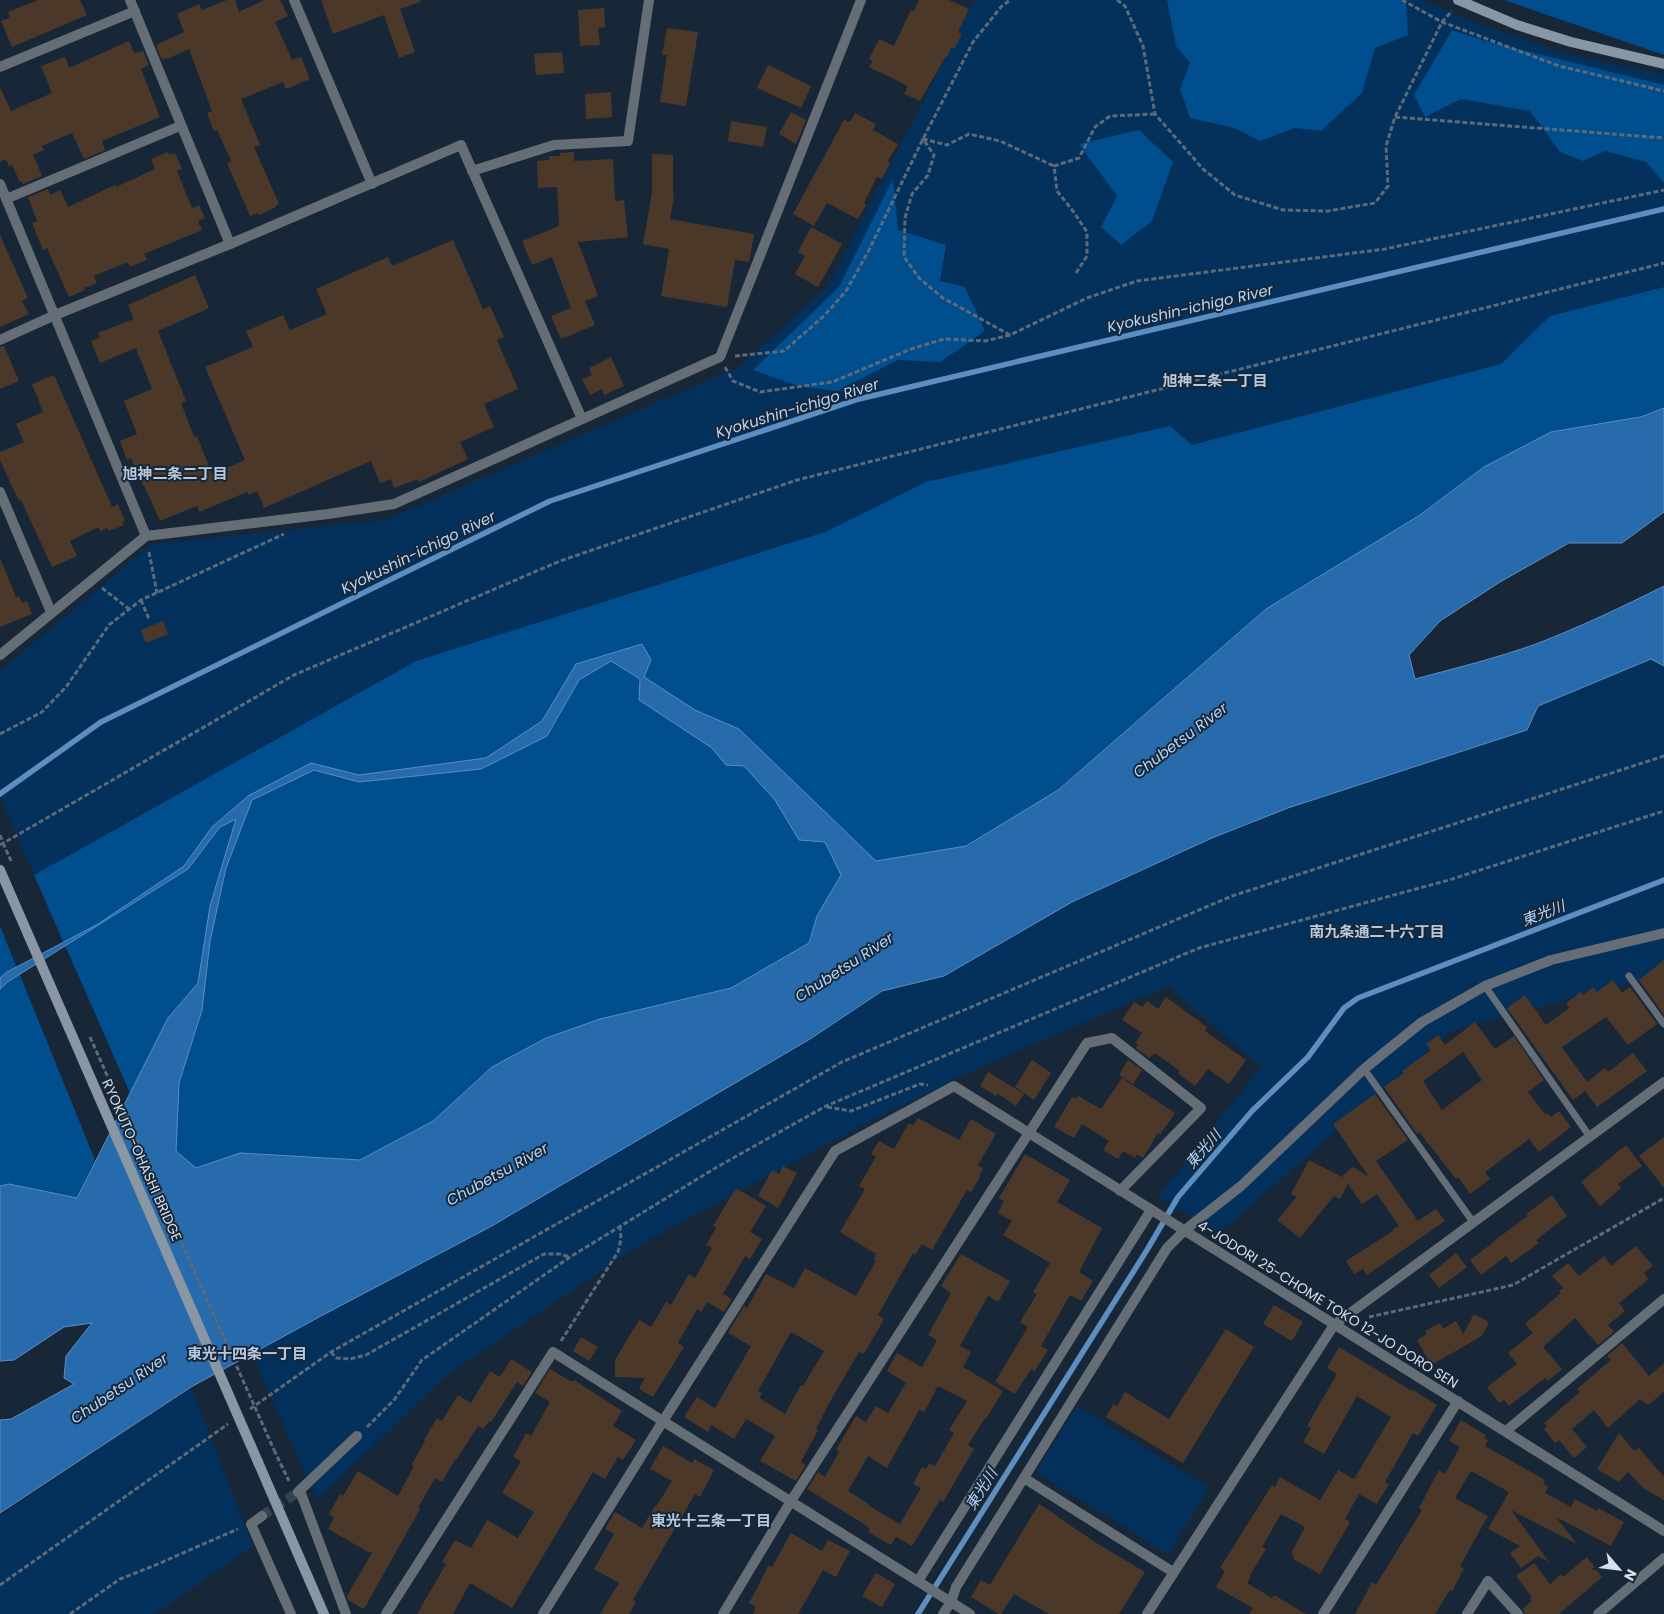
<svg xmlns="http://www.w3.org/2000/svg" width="1664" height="1614" font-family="Poppins,'Noto Sans JP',sans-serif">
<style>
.green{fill:#03315b}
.forest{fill:#004e8e}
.water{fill:#276bad;stroke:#5c8ec0;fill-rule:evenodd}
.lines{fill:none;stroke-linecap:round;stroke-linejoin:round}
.stream{stroke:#5c8ec0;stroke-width:5.5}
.building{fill:#4c3829;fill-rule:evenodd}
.street-tunnel{stroke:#344352;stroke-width:10;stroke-dasharray:10 5;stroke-linecap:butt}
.path{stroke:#5d6a79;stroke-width:3;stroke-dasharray:5 2.5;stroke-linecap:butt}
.lane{stroke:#656d76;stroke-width:7}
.street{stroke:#656d76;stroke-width:10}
.secondary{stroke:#8996a4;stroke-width:10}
.path-bridge{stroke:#5d6a79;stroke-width:3;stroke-dasharray:5 2.5;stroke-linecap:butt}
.secondary-bridge{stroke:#8996a4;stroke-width:10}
.labels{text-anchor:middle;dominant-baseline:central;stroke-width:4;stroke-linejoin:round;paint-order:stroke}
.street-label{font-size:14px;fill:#d6dfeb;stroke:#182737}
.water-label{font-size:15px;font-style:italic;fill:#b4d5fa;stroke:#182737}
.neighbourhood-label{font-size:15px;font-weight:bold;fill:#b6c9de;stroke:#182737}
</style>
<rect width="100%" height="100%" fill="#182737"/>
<g class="green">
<path d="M975 0H1422L1478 24 1566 54 1664 75V287L1550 316 1501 364 1192 446 926 482 825 532 416 661 34 875 8 816 0 793V671L152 544 386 520 739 367 828 286Z"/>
<path d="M1651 659 1664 666V974L1451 1031 1218 1234 1158 1196 1261 1067 1168 986 961 1076 836 1139 636 1247 445 1377 317 1500 252 1354 321 1316 490 1227 810 1039 882 991 944 976 1072 902 1212 838 1288 808 1527 730 1538 706Z"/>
<path d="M191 1387 253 1546 155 1614H0V1516Z"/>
<path d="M1077 1406 1209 1488 1168 1554 1036 1472Z"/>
</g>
<g class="forest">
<path d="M1167 0H1400L1406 2 1408 35 1375 48 1362 93 1321 131 1295 128 1260 141 1235 128 1190 118 1180 89 1190 63 1176 46Z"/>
<path d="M1504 0H1664V55Z"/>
<path d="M1452 30 1482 40 1664 85V183L1646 162 1605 151 1583 161 1560 152 1530 111 1461 99 1425 117 1414 95Z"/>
<path d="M1139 130 1173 162 1152 221 1121 245 1101 227 1117 196 1079 144Z"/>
<path d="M893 179 898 230 946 245 940 281 965 287 985 331 940 362 898 360 837 391 798 386 753 370 839 287Z"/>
<path d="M1664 287V408L1484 467 1420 515 1266 609 1057 790 966 846 876 861 817 915 809 943 731 988 600 1019 546 1038 492 1067 433 1121 360 1160 240 1153 196 1168 176 1151 179 1083 202 1010 205 983H198L168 1018 130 1093 34 875 416 661 825 532 926 482 1170 426 1192 445 1501 364 1550 316Z"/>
<path d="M0 926 95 1160 77 1198 10 1184 0 1186Z"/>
</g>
<path class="water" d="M1664 408V512L1622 543H1569L1500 582 1440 621 1409 655 1415 679C1456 668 1497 658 1536 644 1580 627 1622 607 1664 586V666L1651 659 1538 706 1527 730 1288 808 1212 838 1072 902 944 976 882 991 810 1039 490 1227 321 1316 191 1387 0 1513V1420L11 1419 74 1384 64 1378 66 1356 92 1323 64 1327 14 1360 0 1361V1186L9 1184 77 1198 168 1018 198 983 210 906 236 819 220 827 188 869 9 981 0 989V978L7 972 98 924 184 866 212 827 248 796 311 763 359 775 486 758 542 721 576 664 642 644 651 660 644 677 695 710 739 729 876 861 966 846 1058 790 1266 609 1420 515 1484 467 1551 432 1640 417ZM611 661 640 679 639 700 712 748 726 765 744 766 775 800 799 840 825 842 841 875 817 916 809 943 731 988 600 1019 546 1038 492 1067 433 1121 360 1160 240 1153 196 1168 176 1151 179 1083 202 1010 210 941 226 868 252 800 314 770 359 782 481 769 547 736 579 680Z"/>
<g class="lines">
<g class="stream">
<path d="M0 794 101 722 550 501 859 399 1664 209"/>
<path d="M918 1614 1147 1250 1178 1197 1252 1111 1308 1057 1344 1008 1358 998 1664 880"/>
</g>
</g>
<g class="building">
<path d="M38 0H80L87 15 12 47 1 21 10 18 8 12Z"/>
<path d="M227 0H235L239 12 264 0H280L288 16 275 22 292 60 301 57 310 79 286 89 283 82 241 99 260 145 254 147 279 204 275 206 276 207 259 215 257 213 250 216 227 163 231 161 217 130 214 131 207 113 212 111 189 49 167 59 166 58 162 60 156 45 184 32 177 14 199 4 202 10Z"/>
<path d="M321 0H420V2L400 9 415 52 399 58 384 15 333 34Z"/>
<path d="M919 0H949L969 9 958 32 962 34 954 49 951 48 947 57 946 56 920 101 904 94 908 86 869 67 873 61 869 59 879 39 894 46 911 10 914 11Z"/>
<path d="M604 8 605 27 598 28 600 45 580 46 578 10Z"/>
<path d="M667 28 698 32 686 106 660 102 667 55H662Z"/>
<path d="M129 41 134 53 143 51 149 65 141 69 160 117 102 141 105 150 84 159 72 133 42 146 44 150 33 155 42 176 23 184 22 181 20 182 12 165 9 166 6 159 0 162V87L11 111 52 93 41 66 65 57 69 68Z"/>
<path d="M562 52 564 73 536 75 534 54Z"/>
<path d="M768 65 811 86 801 108 757 88Z"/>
<path d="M611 92 612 117 586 119 585 94Z"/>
<path d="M791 112 806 120 796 144 779 134Z"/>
<path d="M855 113 876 124 873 130 898 144 888 161 890 163 882 179 877 177 864 203 866 205 858 219 827 203 814 226 793 214 844 120 850 122Z"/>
<path d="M731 121 767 127 763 147 728 141Z"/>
<path d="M168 152 169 155 175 153 182 169 177 171 192 208 199 205 205 218 198 221 202 230 144 254 147 260 130 267 128 262 94 276 97 283 84 288 85 290 69 297 47 248 43 250 32 223 37 221 28 197 48 189 50 195 60 190 68 207 115 185 116 187 155 169 151 159Z"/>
<path d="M574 152V161L613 159 615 201 624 200 628 237 578 242 598 296 585 301 595 325 561 339 551 316 571 308 552 257 532 265 522 241 559 226 557 187 538 188 537 161 549 160V156H560V153Z"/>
<path d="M652 154 673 155V196H674L670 219 754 234 749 262 735 260 727 307 661 296 669 249 643 244 652 192Z"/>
<path d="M811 227 842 244 818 287 795 274 805 256 798 252Z"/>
<path d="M0 235 28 298 22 301 29 314 0 327Z"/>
<path d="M453 240 483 309 490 306 504 337 497 340 518 389 484 404 494 427 460 442 468 459 419 482 418 479 394 488 391 479 380 483 371 461 264 508 257 491 249 495 247 492 199 512 197 506 160 521 144 485 143 486 131 458 127 460 120 441 137 434 124 401 152 389 136 348 100 363 91 341 100 337 98 333 134 319 128 305 195 275 209 308 158 331 186 401 181 403 194 437 197 436 212 474 245 460 205 367 253 347 246 331 283 315 290 330 327 314 316 289 388 257 392 266Z"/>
<path d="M4 346 19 381 0 389V347Z"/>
<path d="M611 357 624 386 604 395 602 389 590 395 582 379 592 375 589 368Z"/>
<path d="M54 375 112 507 118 504 125 521 122 522 124 525 109 531 107 528 100 531 99 527 70 541 77 556 52 567 21 500 19 501 0 460V452L24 442 16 424 43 412 32 384Z"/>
<path d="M0 558 16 597 19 596 22 603 27 601 32 614 0 627Z"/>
<path d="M163 621 168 634 146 643 141 630Z"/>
<path d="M1664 960V1015L1639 980Z"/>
<path d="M1613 980 1622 993 1630 987 1657 1024 1628 1045 1606 1017 1562 1047 1587 1082 1605 1068 1608 1072 1633 1053 1647 1071 1597 1107 1585 1091 1573 1100 1507 1008 1525 995 1546 1025 1569 1008 1566 1003 1581 992 1583 995 1593 987 1597 992Z"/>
<path d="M1166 997 1207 1027 1205 1031 1246 1060 1229 1084 1208 1069 1195 1086 1178 1073 1180 1071 1155 1053 1149 1058 1136 1048 1138 1044 1135 1043 1142 1033 1122 1020 1134 1002 1142 1007 1147 1001 1158 1009Z"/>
<path d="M1475 1022 1495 1049 1514 1036 1544 1080 1528 1092 1545 1114 1547 1113 1551 1117 1559 1111 1571 1127 1539 1152 1529 1139 1485 1172 1490 1179 1470 1194 1458 1177 1456 1179 1419 1132 1417 1134 1384 1087 1404 1073 1402 1071 1431 1050 1426 1044 1438 1035 1445 1045ZM1463 1052 1482 1080 1442 1110 1423 1081Z"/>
<path d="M1032 1060 1051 1073 1034 1100 1015 1087Z"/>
<path d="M1128 1060 1142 1070 1133 1084 1119 1075Z"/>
<path d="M988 1072 1024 1094 1016 1106 997 1093 996 1096 980 1086Z"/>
<path d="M1122 1078 1175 1113 1160 1135 1158 1133 1143 1158 1137 1154 1135 1158 1123 1151 1118 1159 1103 1150 1109 1141 1082 1124 1074 1138 1054 1127 1072 1097 1076 1099 1078 1096 1101 1109Z"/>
<path d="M1375 1094 1408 1140 1376 1161 1418 1221 1436 1209 1445 1221 1367 1275 1363 1269 1354 1274 1346 1261 1393 1231 1392 1230 1399 1226 1377 1194 1362 1204 1348 1184 1340 1199 1334 1196 1300 1238 1277 1220 1297 1197 1291 1194 1309 1160 1344 1178 1342 1176 1353 1167 1369 1177 1333 1124Z"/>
<path d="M918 1118 959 1140 971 1119 996 1134 978 1165 983 1168 979 1176 980 1177 971 1192 967 1190 932 1250 922 1244 915 1255 913 1253 899 1278 878 1315 884 1319 864 1354 859 1352 828 1405 816 1429 818 1430 801 1462 806 1465 796 1481 760 1461 775 1436 746 1419 734 1439 711 1425 708 1432 684 1417 697 1397 715 1408 751 1346 728 1333 744 1306 747 1308 766 1274 794 1288 805 1268 856 1296 876 1261 874 1259 876 1254 840 1232 865 1189 859 1186 876 1157 871 1154 879 1141 894 1149 909 1123 913 1125ZM791 1332 824 1351 803 1386 801 1385 785 1414 759 1398 762 1393 758 1391Z"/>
<path d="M1664 1137V1188L1639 1156Z"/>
<path d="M1626 1145 1642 1166 1618 1184 1621 1188 1600 1206 1581 1182Z"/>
<path d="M1025 1154 1070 1180 1057 1202 1102 1228 1079 1272 1093 1281 1081 1301 1070 1295 1041 1346 1048 1350 1035 1371 1031 1369 1015 1394 995 1382 1028 1327 1020 1322 1037 1294 1033 1292 1050 1263 1003 1235 1012 1221 998 1213 1004 1201 999 1198Z"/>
<path d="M783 1166 797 1173 778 1208 758 1196 772 1170 779 1174Z"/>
<path d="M736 1188 766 1206 750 1232 762 1239 750 1259 745 1256 723 1294 732 1299 724 1312 707 1302 701 1312 697 1309 678 1343 684 1347 653 1397 639 1389 645 1378 615 1377V1360L639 1320 651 1327 666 1302 671 1305 689 1274 695 1278 712 1248 706 1245 716 1228 713 1226Z"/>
<path d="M1552 1195 1567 1216 1536 1240 1539 1243 1511 1263 1506 1256 1481 1275 1470 1260 1495 1241V1240L1528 1216 1526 1214Z"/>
<path d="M1636 1246 1653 1266 1644 1273 1649 1279 1619 1303 1625 1311 1608 1325 1614 1332 1598 1345 1575 1318 1543 1347 1562 1369 1548 1381 1545 1378 1509 1406 1504 1400 1499 1403 1487 1387 1517 1364 1508 1353 1533 1333 1525 1324 1561 1293 1559 1291 1563 1288 1552 1276 1568 1263 1579 1276 1604 1256 1611 1266Z"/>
<path d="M1456 1253 1467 1267 1439 1288 1429 1275Z"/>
<path d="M961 1254 1010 1281 998 1302 988 1296 960 1346 971 1352 963 1367 1003 1391 986 1419 985 1418 968 1445 974 1449 943 1502 940 1500 912 1546 896 1537 891 1545 868 1532 870 1529 864 1524 807 1489 818 1472 825 1477 839 1452 836 1450 856 1416 866 1422 876 1406 888 1413 906 1383 887 1371 897 1353 922 1367 937 1340 928 1335 951 1293 941 1286ZM938 1386 967 1401 949 1430 954 1433 935 1466 929 1463 926 1469 922 1467 913 1484 921 1488 900 1524 869 1506 870 1505 848 1491 868 1456 887 1468 919 1410 924 1412Z"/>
<path d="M1274 1305 1303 1322 1292 1341 1263 1324Z"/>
<path d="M1474 1314 1489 1322 1482 1336 1431 1365 1417 1340 1427 1334 1425 1331 1440 1323 1443 1329 1456 1321 1463 1334Z"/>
<path d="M1226 1329 1254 1347 1183 1463 1106 1417 1113 1404 1117 1406 1125 1392 1169 1419Z"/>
<path d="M581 1337 598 1347 589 1361 573 1351Z"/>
<path d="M1622 1343 1649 1376 1664 1363V1392L1648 1405 1640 1399 1608 1428 1594 1410 1572 1429 1587 1447 1574 1458 1559 1440 1555 1443 1544 1429 1547 1426 1544 1423 1580 1392 1577 1389 1611 1360 1607 1356Z"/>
<path d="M1339 1347 1412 1391 1413 1390 1437 1405 1418 1436 1413 1433 1385 1482 1389 1484 1377 1504 1359 1494 1345 1519 1350 1522 1320 1574 1293 1559 1294 1556 1291 1554 1305 1527 1281 1514 1262 1547 1266 1549 1250 1575 1251 1576 1247 1583 1272 1598 1274 1595 1306 1614H1249L1253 1608 1216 1587 1225 1571 1220 1568 1272 1485 1275 1487 1280 1477 1320 1500 1338 1470 1354 1479 1391 1417 1357 1396 1324 1454 1303 1442 1311 1428 1307 1426 1337 1374 1327 1368Z"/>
<path d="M511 1359 532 1372 523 1386 517 1382 491 1422 489 1421 483 1429 478 1426 456 1460 455 1459 442 1482 435 1478 418 1508 420 1509 364 1609 348 1600 347 1596 373 1551 370 1553 328 1529 334 1518 329 1514 340 1494 343 1496 358 1471 398 1496 414 1466 412 1464 425 1441 424 1440 437 1418 442 1421 458 1395 471 1403 490 1371 500 1377Z"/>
<path d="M550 1369 572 1382 574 1380 622 1411 613 1426 636 1440 623 1460 618 1457 605 1479 593 1472 512 1608 470 1583 453 1614H417L446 1564 442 1562 455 1540 471 1548 487 1520 518 1538 534 1512 502 1493 521 1461 513 1457 526 1433 531 1436 550 1402 535 1393Z"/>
<path d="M1461 1420 1486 1435 1484 1438 1488 1440 1485 1446 1545 1480 1543 1484 1548 1487 1545 1493 1571 1507 1575 1499 1597 1511 1598 1508 1624 1522 1611 1546 1556 1517 1577 1544 1511 1510 1549 1562 1538 1556 1521 1568 1510 1553 1520 1546 1488 1529 1509 1492 1471 1471 1455 1498 1488 1516 1460 1566 1464 1569 1452 1591 1450 1590 1435 1614H1355L1372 1582 1376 1585 1422 1510 1419 1508 1439 1470 1445 1474 1460 1447 1449 1441Z"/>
<path d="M1619 1433 1634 1451 1639 1448 1664 1477V1500L1643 1488 1628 1472 1619 1482 1597 1469Z"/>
<path d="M663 1446 692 1463 694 1459 714 1470 700 1497 695 1494 633 1600 636 1602 629 1614H600L619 1583 594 1569 614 1534 605 1529 615 1512 642 1528 655 1506 656 1507 672 1481 650 1469Z"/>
<path d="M1039 1504 1058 1516V1517L1098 1544 1145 1572 1119 1614H1049L1014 1594 1001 1614H999L971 1597 981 1580 990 1585Z"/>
<path d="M791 1533 822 1551 828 1540 850 1551 836 1577 823 1570 798 1614H753L756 1607 749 1603 769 1565 772 1567Z"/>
<path d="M1587 1557 1602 1577 1559 1614H1525L1523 1609 1532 1601 1530 1598 1531 1596 1516 1576 1534 1563 1550 1584 1561 1574 1563 1577Z"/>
<path d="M876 1573 895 1584 882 1607 862 1596Z"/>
</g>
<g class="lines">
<path class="street-tunnel" d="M262 1516 298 1492"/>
<g class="path">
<path d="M1117 0 1125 6 1143 46 1155 114 1203 169 1235 195 1283 210 1328 211 1375 203 1388 186 1386 146 1395 117 1442 22 1452 11"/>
<path d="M1402 0 1442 22 1559 66 1664 91"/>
<path d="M1395 117 1664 138"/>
<path d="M1076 273 1087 256V232L1073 211 1057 191 1054 166 1079 158 1095 127 1110 116 1155 114"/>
<path d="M1010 335 943 298 920 279 904 257 905 218 912 194 928 175 934 155 923 139 947 145 969 134 1000 141 1054 166"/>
<path d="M735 356 784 351 825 315 846 291 868 252 923 139 973 42 1001 7 1010 0"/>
<path d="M725 367 733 381 760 392 832 382 911 349 944 339 985 341 1010 335 1087 298 1137 281 1385 249 1664 190"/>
<path d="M149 552 157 593"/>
<path d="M102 588 129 609"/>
<path d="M141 600 149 619"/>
<path d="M0 734 42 712 66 687 109 625 141 600 284 534"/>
<path d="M0 835 3 843"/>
<path d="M0 845 294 675 560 561 797 480 1664 263"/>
<path d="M827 1107 851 1111 920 1084 928 1085"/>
<path d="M1369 1317 1513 1285 1664 1198"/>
<path d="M561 1341 618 1252 621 1239 620 1225"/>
<path d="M331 1352 336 1358 350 1359 366 1355 544 1254H560L570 1257"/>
<path d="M250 1409 331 1352 842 1062 1232 896 1664 756"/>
<path d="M367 1427 394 1400 422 1360 570 1257 717 1167 826 1106 1199 948 1449 880 1664 811"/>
<path d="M274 1450 289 1481"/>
<path d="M0 1585 228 1424"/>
<path d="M70 1614 120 1579 158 1564 238 1529"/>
</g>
<g class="lane">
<path d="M1629 976 1664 1024"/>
<path d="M1485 986 1590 1137"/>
<path d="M1364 1069 1473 1222"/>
</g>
<g class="street">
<path d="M130 0 230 244"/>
<path d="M294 0 372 184"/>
<path d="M0 67 135 11"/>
<path d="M472 171 554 145 628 141 649 0"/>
<path d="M0 184 146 536"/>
<path d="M6 199 180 126"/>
<path d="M0 340 55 315 230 244 461 145 582 419"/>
<path d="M0 492 51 612"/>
<path d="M0 655 146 536 328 514 394 504 720 357 861 0"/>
<path d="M1506 1431 1664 1299"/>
<path d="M1024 1478 1173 1572"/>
<path d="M300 1491 346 1614"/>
<path d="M298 1492 357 1436"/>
<path d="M262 1516 251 1524 291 1614"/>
<path d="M918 1581 1151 1210"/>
<path d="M386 1614 553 1352 970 1614"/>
<path d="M543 1614 663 1421 835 1151 954 1086 1664 1531"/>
<path d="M723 1614 791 1501 1087 1043 1112 1038 1201 1108 1120 1191"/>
<path d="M943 1614 951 1602 956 1587 1167 1248 1185 1230 1241 1186 1364 1069 1422 1022 1485 986 1551 960 1664 933"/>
<path d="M1147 1614 1334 1325 1664 1082"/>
<path d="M1323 1614 1458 1401"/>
<path d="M1467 1614 1488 1581 1518 1614"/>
<path d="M1598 1614 1664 1558"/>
</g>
<g class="secondary">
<path d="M1458 0 1517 25 1571 42 1664 64"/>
<path d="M258 1462 324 1614"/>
</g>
<g class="path-bridge">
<path d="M3 843 11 861"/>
<path d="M90 1037 274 1450"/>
</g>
<path class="secondary-bridge" d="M0 870 258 1462"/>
</g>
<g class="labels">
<g class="street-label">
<text transform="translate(142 1160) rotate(66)">RYOKUTO-OHASHI BRIDGE</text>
<text transform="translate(1328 1304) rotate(32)">4-JODORI 25-CHOME TOKO 12-JO DORO SEN</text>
</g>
<g class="water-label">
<text transform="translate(1190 308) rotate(-13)">Kyokushin-ichigo River</text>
<text transform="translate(797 408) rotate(-17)">Kyokushin-ichigo River</text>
<text transform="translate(418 552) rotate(-26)">Kyokushin-ichigo River</text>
<text transform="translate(1180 740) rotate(-37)">Chubetsu River</text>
<text transform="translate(1543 913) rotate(-21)">東光川</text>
<text transform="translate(844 967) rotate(-33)">Chubetsu River</text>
<text transform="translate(1203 1149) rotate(-49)">東光川</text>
<text transform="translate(497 1174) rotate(-29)">Chubetsu River</text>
<text transform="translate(119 1388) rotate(-34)">Chubetsu River</text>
<text transform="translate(981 1489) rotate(-58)">東光川</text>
</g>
<g class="neighbourhood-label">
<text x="1215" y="380">旭神二条一丁目</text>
<text x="175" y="473">旭神二条二丁目</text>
<text x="1377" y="931">南九条通二十六丁目</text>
<text x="247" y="1353">東光十四条一丁目</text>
<text x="711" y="1520">東光十三条一丁目</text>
</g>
</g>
<g transform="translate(1619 1569) rotate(118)" stroke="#182737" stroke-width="4" paint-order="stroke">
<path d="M0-4L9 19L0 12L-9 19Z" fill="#d6dfeb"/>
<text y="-8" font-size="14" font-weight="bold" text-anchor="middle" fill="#d6dfeb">N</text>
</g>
</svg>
